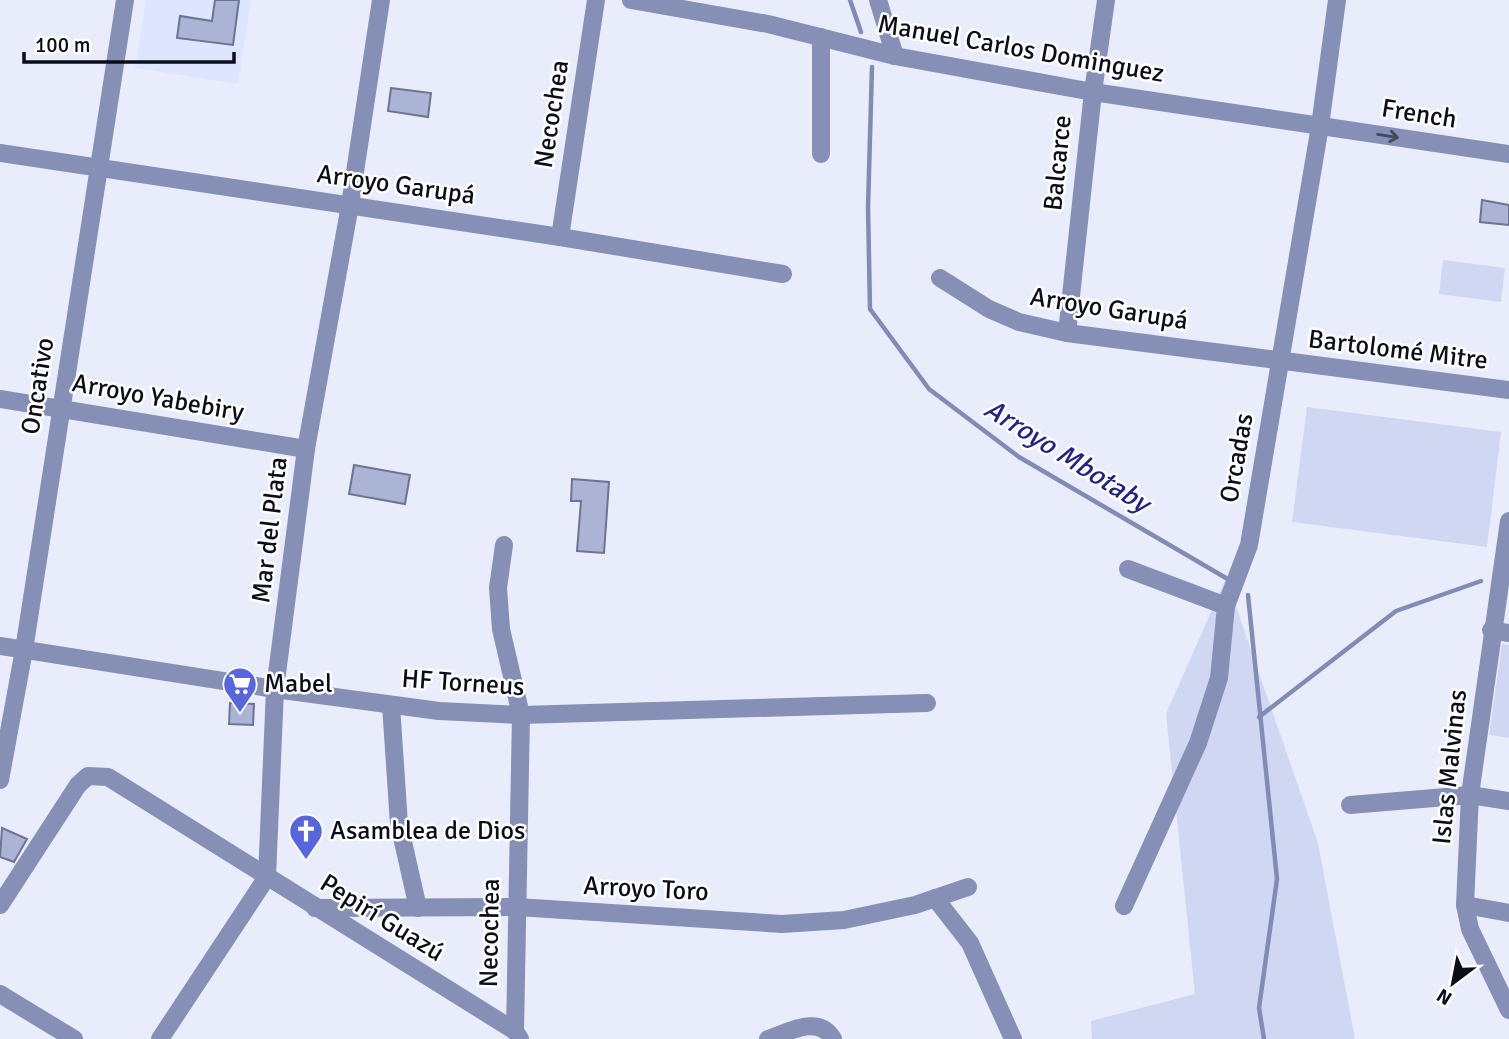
<svg xmlns="http://www.w3.org/2000/svg" width="1509" height="1039" font-family="Signika,sans-serif">
<style>
.built{fill:#dee5ff}
.green{fill:#d0d7f3}
.lines{fill:none;stroke-linecap:round;stroke-linejoin:round}
.stream{stroke:#818bb4;stroke-width:4.5}
.building{fill:#acb4d6;stroke:#6c7393;stroke-width:2}
.minor{stroke:#868fb5;stroke-width:18}
.oneway{stroke:#42485f}
.labels{text-anchor:middle;dominant-baseline:central;stroke-width:5;stroke-linejoin:round;paint-order:stroke}
.street-label{font-size:26px;fill:#0b0d19;stroke:#fff}
.poi-label{font-size:26px;fill:#0b0d19;stroke:#fff;text-anchor:start}
.water-label{font-size:28px;font-style:italic;fill:#232285;stroke:#fff}
</style>
<rect width="100%" height="100%" fill="#e9edfb"/>
<path class="built" d="M146 0H251L238 84 135 68Z"/>
<g class="green">
<path d="M1443 260 1505 268 1501 302 1439 294Z"/>
<path d="M1307 407 1501 432 1487 547 1292 522Z"/>
<path d="M1226 578 1318 843 1355 1039H1092L1091 1021 1195 994 1166 714Z"/>
<path d="M1502 644 1509 645V738L1489 735Z"/>
</g>
<g class="lines">
<g class="stream">
<path d="M850 0 861 32"/>
<path d="M872 67 868 207 870 309 929 389 1019 457 1226 578"/>
<path d="M1248 595 1277 879 1259 1008 1264 1039"/>
<path d="M1259 717 1396 611 1481 581"/>
</g>
</g>
<g class="building">
<path d="M215 0H239L233 45 177 38 180 16 212 21Z"/>
<path d="M391 88 431 93 428 117 388 111Z"/>
<path d="M1482 200 1509 205V225L1480 222Z"/>
<path d="M354 465 410 475 405 504 349 494Z"/>
<path d="M572 479 609 482 604 553 577 551 581 501H571Z"/>
<path d="M230 703 254 704 253 725 229 724Z"/>
<path d="M2 828 27 839 14 862 0 857Z"/>
</g>
<g class="lines">
<g class="minor">
<path d="M631 0 768 24 895 56 1093 92 1509 154"/>
<path d="M878 0 895 56"/>
<path d="M821 37V154"/>
<path d="M0 153 560 237 783 274"/>
<path d="M560 237 596 0"/>
<path d="M940 278 989 309 1019 322 1067 333 1509 390"/>
<path d="M1067 333 1093 92 1106 0"/>
<path d="M0 399 306 449"/>
<path d="M1509 521 1470 795 1465 905 1470 929 1509 1010"/>
<path d="M504 545 498 588 501 629 521 715 515 1031"/>
<path d="M1128 569 1226 606"/>
<path d="M1491 630 1509 633"/>
<path d="M0 646 275 689 439 711 521 715 927 703"/>
<path d="M391 705 399 824 418 908"/>
<path d="M0 780 24 650 125 0"/>
<path d="M1350 805 1470 795 1509 801"/>
<path d="M935 898 970 943 1013 1039"/>
<path d="M0 905 78 785 88 776 108 777 515 1031 520 1039"/>
<path d="M1465 905 1509 913"/>
<path d="M1124 906 1198 743 1219 678 1226 606 1249 545 1320 126 1337 0"/>
<path d="M315 908 517 907 782 924 844 920 915 905 968 887"/>
<path d="M0 994 74 1039"/>
<path d="M160 1039 267 877 275 689 306 449 350 205 381 0"/>
<path d="M768 1039C789 1032 819 1014 833 1039"/>
</g>
</g>
<defs><path id="oneway-shaft" d="M-6 0H5M1.5-3L5.5 0L1.5 3" fill="none" stroke-width="1.6" stroke-linecap="round" stroke-linejoin="round" transform="scale(1.75)"/></defs>
<use class="oneway" href="#oneway-shaft" transform="translate(1388 136) rotate(9)"/>
<defs>
<g id="supermarket-pin" transform="scale(1.75)"><path d="M0 17L-7.5 6A9.5 9.5 0 1 1 7.5 6Z" fill="#5866dd" stroke="#fff"/><path d="M-6-5.5h2.5l.6 2H6L4.5 2H-2.5L-4.4-4H-6ZM-1.5 3.2a1.3 1.3 0 1 0 .1 0ZM3 3.2a1.3 1.3 0 1 0 .1 0Z" fill="#fff"/></g>
<g id="church-pin" transform="scale(1.75)"><path d="M0 17L-7.5 6A9.5 9.5 0 1 1 7.5 6Z" fill="#5866dd" stroke="#fff"/><path d="M-1.2-6h2.4v3.5h3.3v2.4h-3.3V6h-2.4V-.1h-3.3v-2.4h3.3Z" fill="#fff"/></g>
</defs>
<g fill-rule="evenodd">
<use href="#supermarket-pin" x="240" y="684"/>
<use href="#church-pin" x="306" y="831"/>
</g>
<g class="labels">
<g class="street-label">
<text transform="translate(1021 49) rotate(10)">Manuel Carlos Dominguez</text>
<text transform="translate(552 114) rotate(-81)">Necochea</text>
<text transform="translate(1419 114) rotate(9)">French</text>
<text transform="translate(1058 163) rotate(-84)">Balcarce</text>
<text transform="translate(396 185) rotate(8)">Arroyo Garupá</text>
<text transform="translate(1109 309) rotate(9)">Arroyo Garupá</text>
<text transform="translate(1398 350) rotate(7)">Bartolomé Mitre</text>
<text transform="translate(38 386) rotate(-81)">Oncativo</text>
<text transform="translate(158 398) rotate(10)">Arroyo Yabebiry</text>
<text transform="translate(1237 458) rotate(-80)">Orcadas</text>
<text transform="translate(270 530) rotate(-83)">Mar del Plata</text>
<text transform="translate(463 683) rotate(4)">HF Torneus</text>
<text transform="translate(1450 767) rotate(-84)">Islas Malvinas</text>
<text transform="translate(646 889) rotate(3)">Arroyo Toro</text>
<text transform="translate(382 918) rotate(32)">Pepirí Guazú</text>
<text transform="translate(490 933) rotate(-89)">Necochea</text>
</g>
<g class="poi-label">
<text x="264" y="684">Mabel</text>
<text x="330" y="831">Asamblea de Dios</text>
</g>
<g class="water-label">
<text transform="translate(1067 456) rotate(32)">Arroyo Mbotaby</text>
</g>
</g>
<g transform="translate(1453 983) rotate(212)" stroke="#ffffff" stroke-width="5" paint-order="stroke">
<path d="M0-5L12 26L0 18L-12 26Z" fill="#0b0d19"/>
<text y="-10" font-size="19" font-weight="bold" text-anchor="middle" fill="#0b0d19">N</text>
</g>
<path d="M24 52v10h210v-10" fill="none" stroke="#0b0d19" stroke-width="3.5"/>
<text x="35" y="52" font-size="21" fill="#0b0d19" stroke="#ffffff" stroke-width="5" paint-order="stroke">100 m</text>
</svg>
